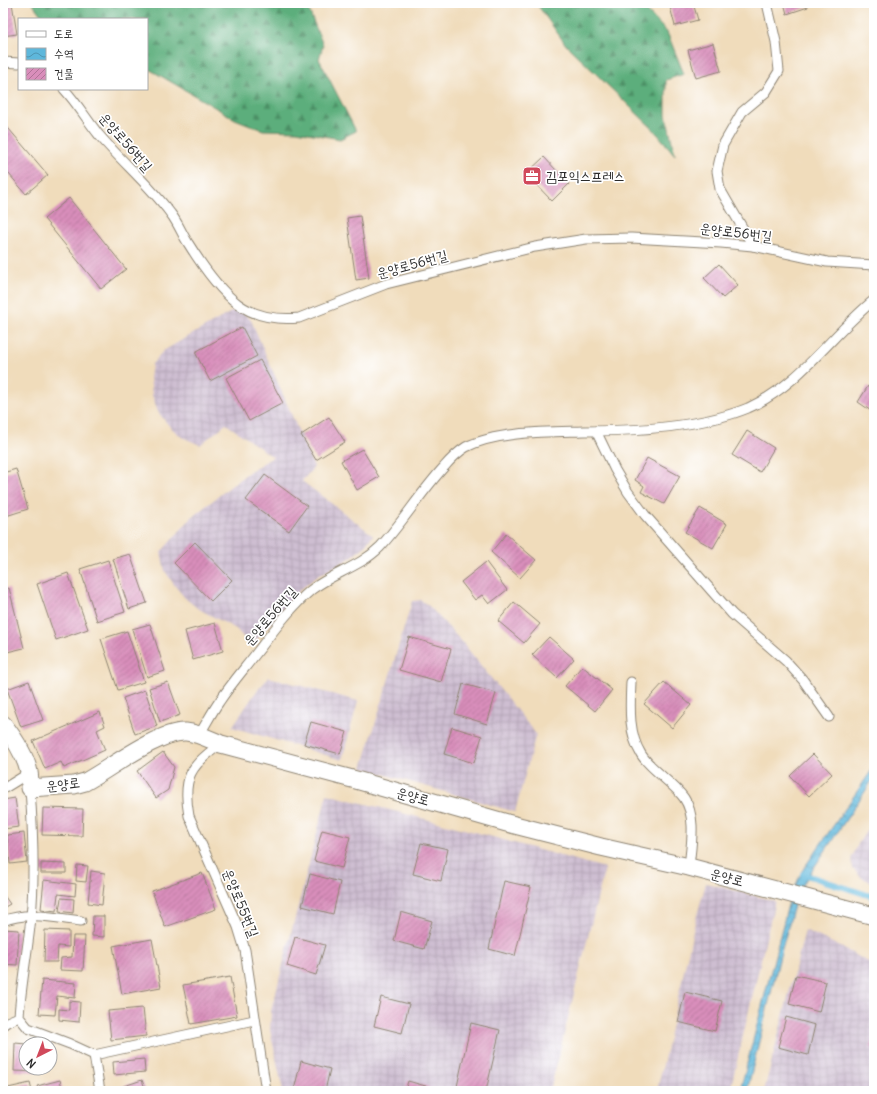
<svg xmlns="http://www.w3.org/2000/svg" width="877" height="1094" font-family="Delius,'Poor Story',sans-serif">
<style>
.industrial{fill:url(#industrial-grid)}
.forest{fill:url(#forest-firs);stroke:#446c53}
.water{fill:url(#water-waves);stroke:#447183}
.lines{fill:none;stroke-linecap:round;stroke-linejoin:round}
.stream{stroke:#5eb7db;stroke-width:6}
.building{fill:url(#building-hatch)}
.service-casing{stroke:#8e8473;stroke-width:11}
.minor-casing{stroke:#8e8473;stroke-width:19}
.service{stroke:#fff;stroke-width:9}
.minor{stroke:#fff;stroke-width:17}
.labels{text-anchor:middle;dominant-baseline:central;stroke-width:3.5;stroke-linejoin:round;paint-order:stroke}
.street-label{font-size:14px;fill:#2b2b2b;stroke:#fff}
.poi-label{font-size:14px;fill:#2b2b2b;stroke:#fff;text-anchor:start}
</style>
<defs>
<pattern id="industrial-grid" width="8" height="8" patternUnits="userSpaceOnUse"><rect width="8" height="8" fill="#cebed1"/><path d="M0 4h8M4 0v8" fill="none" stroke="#b1a3b4"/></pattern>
<pattern id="forest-firs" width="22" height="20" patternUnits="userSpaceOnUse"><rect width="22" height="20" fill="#5cae7b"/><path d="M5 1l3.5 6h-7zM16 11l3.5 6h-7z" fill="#4c8e65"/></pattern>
<pattern id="water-waves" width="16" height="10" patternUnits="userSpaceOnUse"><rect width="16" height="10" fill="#5eb7db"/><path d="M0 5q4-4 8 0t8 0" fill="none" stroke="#4e95b2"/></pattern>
<pattern id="building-hatch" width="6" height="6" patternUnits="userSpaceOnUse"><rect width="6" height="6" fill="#d98ebb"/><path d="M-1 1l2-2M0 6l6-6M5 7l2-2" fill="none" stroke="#b07498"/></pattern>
</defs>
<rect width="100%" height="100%" fill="#fff"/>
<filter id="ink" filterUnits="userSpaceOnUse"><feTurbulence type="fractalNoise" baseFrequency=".025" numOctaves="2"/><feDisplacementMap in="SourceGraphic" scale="8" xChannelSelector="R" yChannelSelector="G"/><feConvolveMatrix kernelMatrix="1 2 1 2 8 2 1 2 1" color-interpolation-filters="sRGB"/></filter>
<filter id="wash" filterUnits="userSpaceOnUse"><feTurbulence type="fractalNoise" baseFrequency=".012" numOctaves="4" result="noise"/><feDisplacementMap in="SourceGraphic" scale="16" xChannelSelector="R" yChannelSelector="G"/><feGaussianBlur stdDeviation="0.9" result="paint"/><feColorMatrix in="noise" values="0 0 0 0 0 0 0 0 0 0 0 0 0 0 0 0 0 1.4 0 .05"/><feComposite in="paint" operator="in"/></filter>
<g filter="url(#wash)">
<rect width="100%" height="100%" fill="#f0dcbb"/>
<g class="industrial">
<path d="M238 308 251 320 314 467 302 481 373 535 364 547 350 558 316 577 300 590 251 646 236 629 197 608 185 598 175 586 165 571 161 552 192 517 250 471 273 457 226 424 200 445 182 437 170 427 158 412 152 395 150 378 152 364 163 351Z"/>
<path d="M421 600 429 606 463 643 536 734 515 812 362 768 412 601Z"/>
<path d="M269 677 358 701 342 760 232 727 256 692Z"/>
<path d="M327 794 453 826 605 868 550 1091H283L270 1030 271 1011Z"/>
<path d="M874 819V883L862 878 853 869 852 858 858 844Z"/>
<path d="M706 883 775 901 730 1091H657L695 922Z"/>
<path d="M805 930 839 946 874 965V1091H764Z"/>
</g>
<g class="forest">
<path d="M32 3H306L323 45 319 59 356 131 340 139 297 131 263 130 235 119 147 68V19H44Z"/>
<path d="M536 3H639L667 32 684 74 666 80V115L675 155 654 130 566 45Z"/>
</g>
<path class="water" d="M874 767V778L805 881 795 902 780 956 747 1091H740L789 901 802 871Z"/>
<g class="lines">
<path class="stream" d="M803 874 874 897"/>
</g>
<g id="blocks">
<g class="building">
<path d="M3 3H12L17 34 3 36Z"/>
<path d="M669 3H693L698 20 675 26Z"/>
<path d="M784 3H807L808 7 787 14Z"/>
<path d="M713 43 721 71 696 78 688 50Z"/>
<path d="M3 122 48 175 26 194 3 167Z"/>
<path d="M544 157 569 184 552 201 526 174Z"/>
<path d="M69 198 126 269 101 289 44 219Z"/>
<path d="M360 216 369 278 356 280 347 218Z"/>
<path d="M719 264 738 285 723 298 704 278Z"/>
<path d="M242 327 257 356 210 381 195 352Z"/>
<path d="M260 360 283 403 249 421 226 378Z"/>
<path d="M868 386 874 390V413L858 402Z"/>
<path d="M329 417 345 442 316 460 301 435Z"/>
<path d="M747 431 774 448 760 472 732 455Z"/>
<path d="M362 449 379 477 357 490 341 461Z"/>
<path d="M647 458 680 476 664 504 641 492 644 486 635 480Z"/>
<path d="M16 469 28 509 6 516 3 507V473Z"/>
<path d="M265 475 307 506 289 531 246 500Z"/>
<path d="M700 508 727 524 713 548 685 532Z"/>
<path d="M506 534 536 560 520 578 491 552Z"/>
<path d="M195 542 232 580 211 601 174 563Z"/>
<path d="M130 554 147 603 129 609 113 559Z"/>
<path d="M108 560 125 612 97 621 80 569Z"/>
<path d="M486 562 507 590 489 604 482 595 475 600 461 582Z"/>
<path d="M68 573 88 629 56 640 37 584Z"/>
<path d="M9 588 24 648 3 653V589Z"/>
<path d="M514 602 540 624 524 643 498 621Z"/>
<path d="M215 623 223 651 193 660 185 631Z"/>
<path d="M150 624 165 671 147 677 132 629Z"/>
<path d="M127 631 144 682 118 690 101 639Z"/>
<path d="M409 637 451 649 441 682 399 670Z"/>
<path d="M549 637 574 659 557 678 532 655Z"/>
<path d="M582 666 612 690 595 711 565 686Z"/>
<path d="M29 681 43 720 21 727 7 689Z"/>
<path d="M168 682 180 715 160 722 149 688Z"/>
<path d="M664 682 691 705 672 728 644 704Z"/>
<path d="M463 684 496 693 487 724 455 714Z"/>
<path d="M145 690 157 726 135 734 123 698Z"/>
<path d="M100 712 105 726 97 730 105 750 64 768 61 762 45 769 33 741Z"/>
<path d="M311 722 347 732 340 754 304 744Z"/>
<path d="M452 727 482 736 474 763 444 754Z"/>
<path d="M163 752 174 767 168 790 156 798 137 771Z"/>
<path d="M813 754 832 774 809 796 790 776Z"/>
<path d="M15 798 19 827 3 829V800Z"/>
<path d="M43 808 83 809 82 836 42 835Z"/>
<path d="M322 830 350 837 342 868 314 861Z"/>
<path d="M24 833 27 862 10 864 7 835Z"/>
<path d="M421 843 448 849 441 881 413 874Z"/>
<path d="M41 863 66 864V873H41Z"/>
<path d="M77 865 88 866 86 882 76 881Z"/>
<path d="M91 871 105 873 102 905 88 903Z"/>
<path d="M202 873 216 909 165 927 152 891Z"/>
<path d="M310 874 340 882 333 914 302 906Z"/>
<path d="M44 880 76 884 75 896 58 894 56 911 41 909Z"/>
<path d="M504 881 531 887 515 956 489 949Z"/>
<path d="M3 894 10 904 3 908Z"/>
<path d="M61 898 74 899 73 913 59 911Z"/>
<path d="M401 912 432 921 424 949 394 941Z"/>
<path d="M93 916H104V937L92 936Z"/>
<path d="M3 929 19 930 17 965 3 964Z"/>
<path d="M45 930 69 931V947L58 946 57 962H44Z"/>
<path d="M73 936H85L83 971 60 970 61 958 72 957Z"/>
<path d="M295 937 325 945 316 975 287 966Z"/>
<path d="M152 939 161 987 122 994 113 946Z"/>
<path d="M796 975 826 982 819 1012 789 1004Z"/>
<path d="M230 977 237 1016 191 1024 183 985Z"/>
<path d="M42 980 76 983 75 998 57 996 55 1015 39 1014Z"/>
<path d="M685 992 722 1001 715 1031 678 1022Z"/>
<path d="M381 997 409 1004 402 1033 374 1026Z"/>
<path d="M69 1001 80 1002 79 1022 59 1020V1009L69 1010Z"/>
<path d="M143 1008 146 1036 111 1040 108 1011Z"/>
<path d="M786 1017 815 1025 808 1055 778 1047Z"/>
<path d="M471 1023 500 1030 486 1091H456Z"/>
<path d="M874 1035V1048L870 1047Z"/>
<path d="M15 1043 26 1044V1068H40V1072L14 1071Z"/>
<path d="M144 1059 145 1072 114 1075 113 1062Z"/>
<path d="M301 1061 330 1069 325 1091 294 1090Z"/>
<path d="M60 1080 63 1091H39L37 1086Z"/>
<path d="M142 1080 146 1091H115V1089Z"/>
<path d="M408 1081 429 1087 428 1091H405Z"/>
<path d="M30 1083 32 1091H9L8 1088Z"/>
</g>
</g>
</g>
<g filter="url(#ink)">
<use href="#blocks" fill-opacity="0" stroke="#8e8473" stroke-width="1"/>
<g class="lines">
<g class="service-casing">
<g id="service">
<path d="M3 62 19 63"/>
<path d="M64 89C77 103 87 120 99 135 122 162 150 185 171 214 178 223 182 234 188 243 201 264 218 289 238 304 256 317 278 320 299 318L386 284 535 247 586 239 631 238 721 243 753 246 827 262 874 265"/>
<path d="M753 246 720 189 717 171 723 145 742 112 766 92 779 71 776 42 767 3"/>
<path d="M596 431 615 470 628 492 645 515 732 614 786 661 803 680 829 717"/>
<path d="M631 682C630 706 628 733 641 754 647 764 656 770 664 778 671 784 679 791 684 798 697 817 691 845 689 867"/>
<path d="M199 735C206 724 212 712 219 702 231 684 245 668 258 651 274 630 291 607 311 590 333 573 360 567 380 547 403 522 421 492 444 467 450 460 458 452 466 447 498 431 549 432 584 431 634 431 702 427 748 408 800 385 831 335 874 300"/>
<path d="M221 744C190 765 182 778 189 816L238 927 245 950 266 1091"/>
<path d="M30 788C33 831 35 874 31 917 28 950 21 983 19 1017L28 1028 70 1044 94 1055 100 1091"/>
<path d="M3 789 29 773"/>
<path d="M3 921C27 911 56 918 81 921"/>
<path d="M3 1025 7 1022 19 1017"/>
<path d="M94 1055 254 1020"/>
</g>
</g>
<g class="minor-casing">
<path id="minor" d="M3 724C14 738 25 754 29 772 30 777 30 783 30 788L74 785 85 782C109 769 160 730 186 732 198 733 209 739 221 744L356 780 507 823 601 847 689 867 874 916"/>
</g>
<use href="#service" class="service"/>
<use href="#minor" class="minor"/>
</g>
</g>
<defs>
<g id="office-square" transform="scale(1)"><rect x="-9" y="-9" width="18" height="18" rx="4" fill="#d1495b" stroke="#fff"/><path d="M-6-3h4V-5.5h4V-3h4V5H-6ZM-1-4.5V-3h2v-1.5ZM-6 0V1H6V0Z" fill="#fff"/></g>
</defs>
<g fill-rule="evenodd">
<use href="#office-square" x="532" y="176"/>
</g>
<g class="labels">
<g class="street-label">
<text transform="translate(126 142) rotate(49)">운양로56번길</text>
<text transform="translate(736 232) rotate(7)">운양로56번길</text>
<text transform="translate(412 264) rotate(-15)">운양로56번길</text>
<text transform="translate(270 616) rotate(-49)">운양로56번길</text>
<text transform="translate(63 784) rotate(-7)">운양로</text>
<text transform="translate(413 796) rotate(16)">운양로</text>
<text transform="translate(727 877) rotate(15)">운양로</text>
<text transform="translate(241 903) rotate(68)">운양로55번길</text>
</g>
<g class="poi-label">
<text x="546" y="176">김포익스프레스</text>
</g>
</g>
<rect width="877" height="1094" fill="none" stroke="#fff" stroke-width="16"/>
<rect x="18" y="18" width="130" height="72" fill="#ffffff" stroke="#aaaaaa"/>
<rect x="26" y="31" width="20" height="6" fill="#ffffff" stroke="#aaaaaa"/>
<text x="54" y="38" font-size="12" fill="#2b2b2b">도로</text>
<rect x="26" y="48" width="20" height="12" fill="url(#water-waves)" stroke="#aaaaaa"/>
<text x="54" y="58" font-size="12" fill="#2b2b2b">수역</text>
<rect x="26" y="68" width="20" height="12" fill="url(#building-hatch)" stroke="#aaaaaa"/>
<text x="54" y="78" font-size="12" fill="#2b2b2b">건물</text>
<g transform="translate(38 1056) rotate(222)"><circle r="19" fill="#ffffff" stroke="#aaaaaa"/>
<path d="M0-3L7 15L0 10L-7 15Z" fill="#d1495b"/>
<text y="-6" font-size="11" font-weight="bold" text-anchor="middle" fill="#2b2b2b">N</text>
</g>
</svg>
